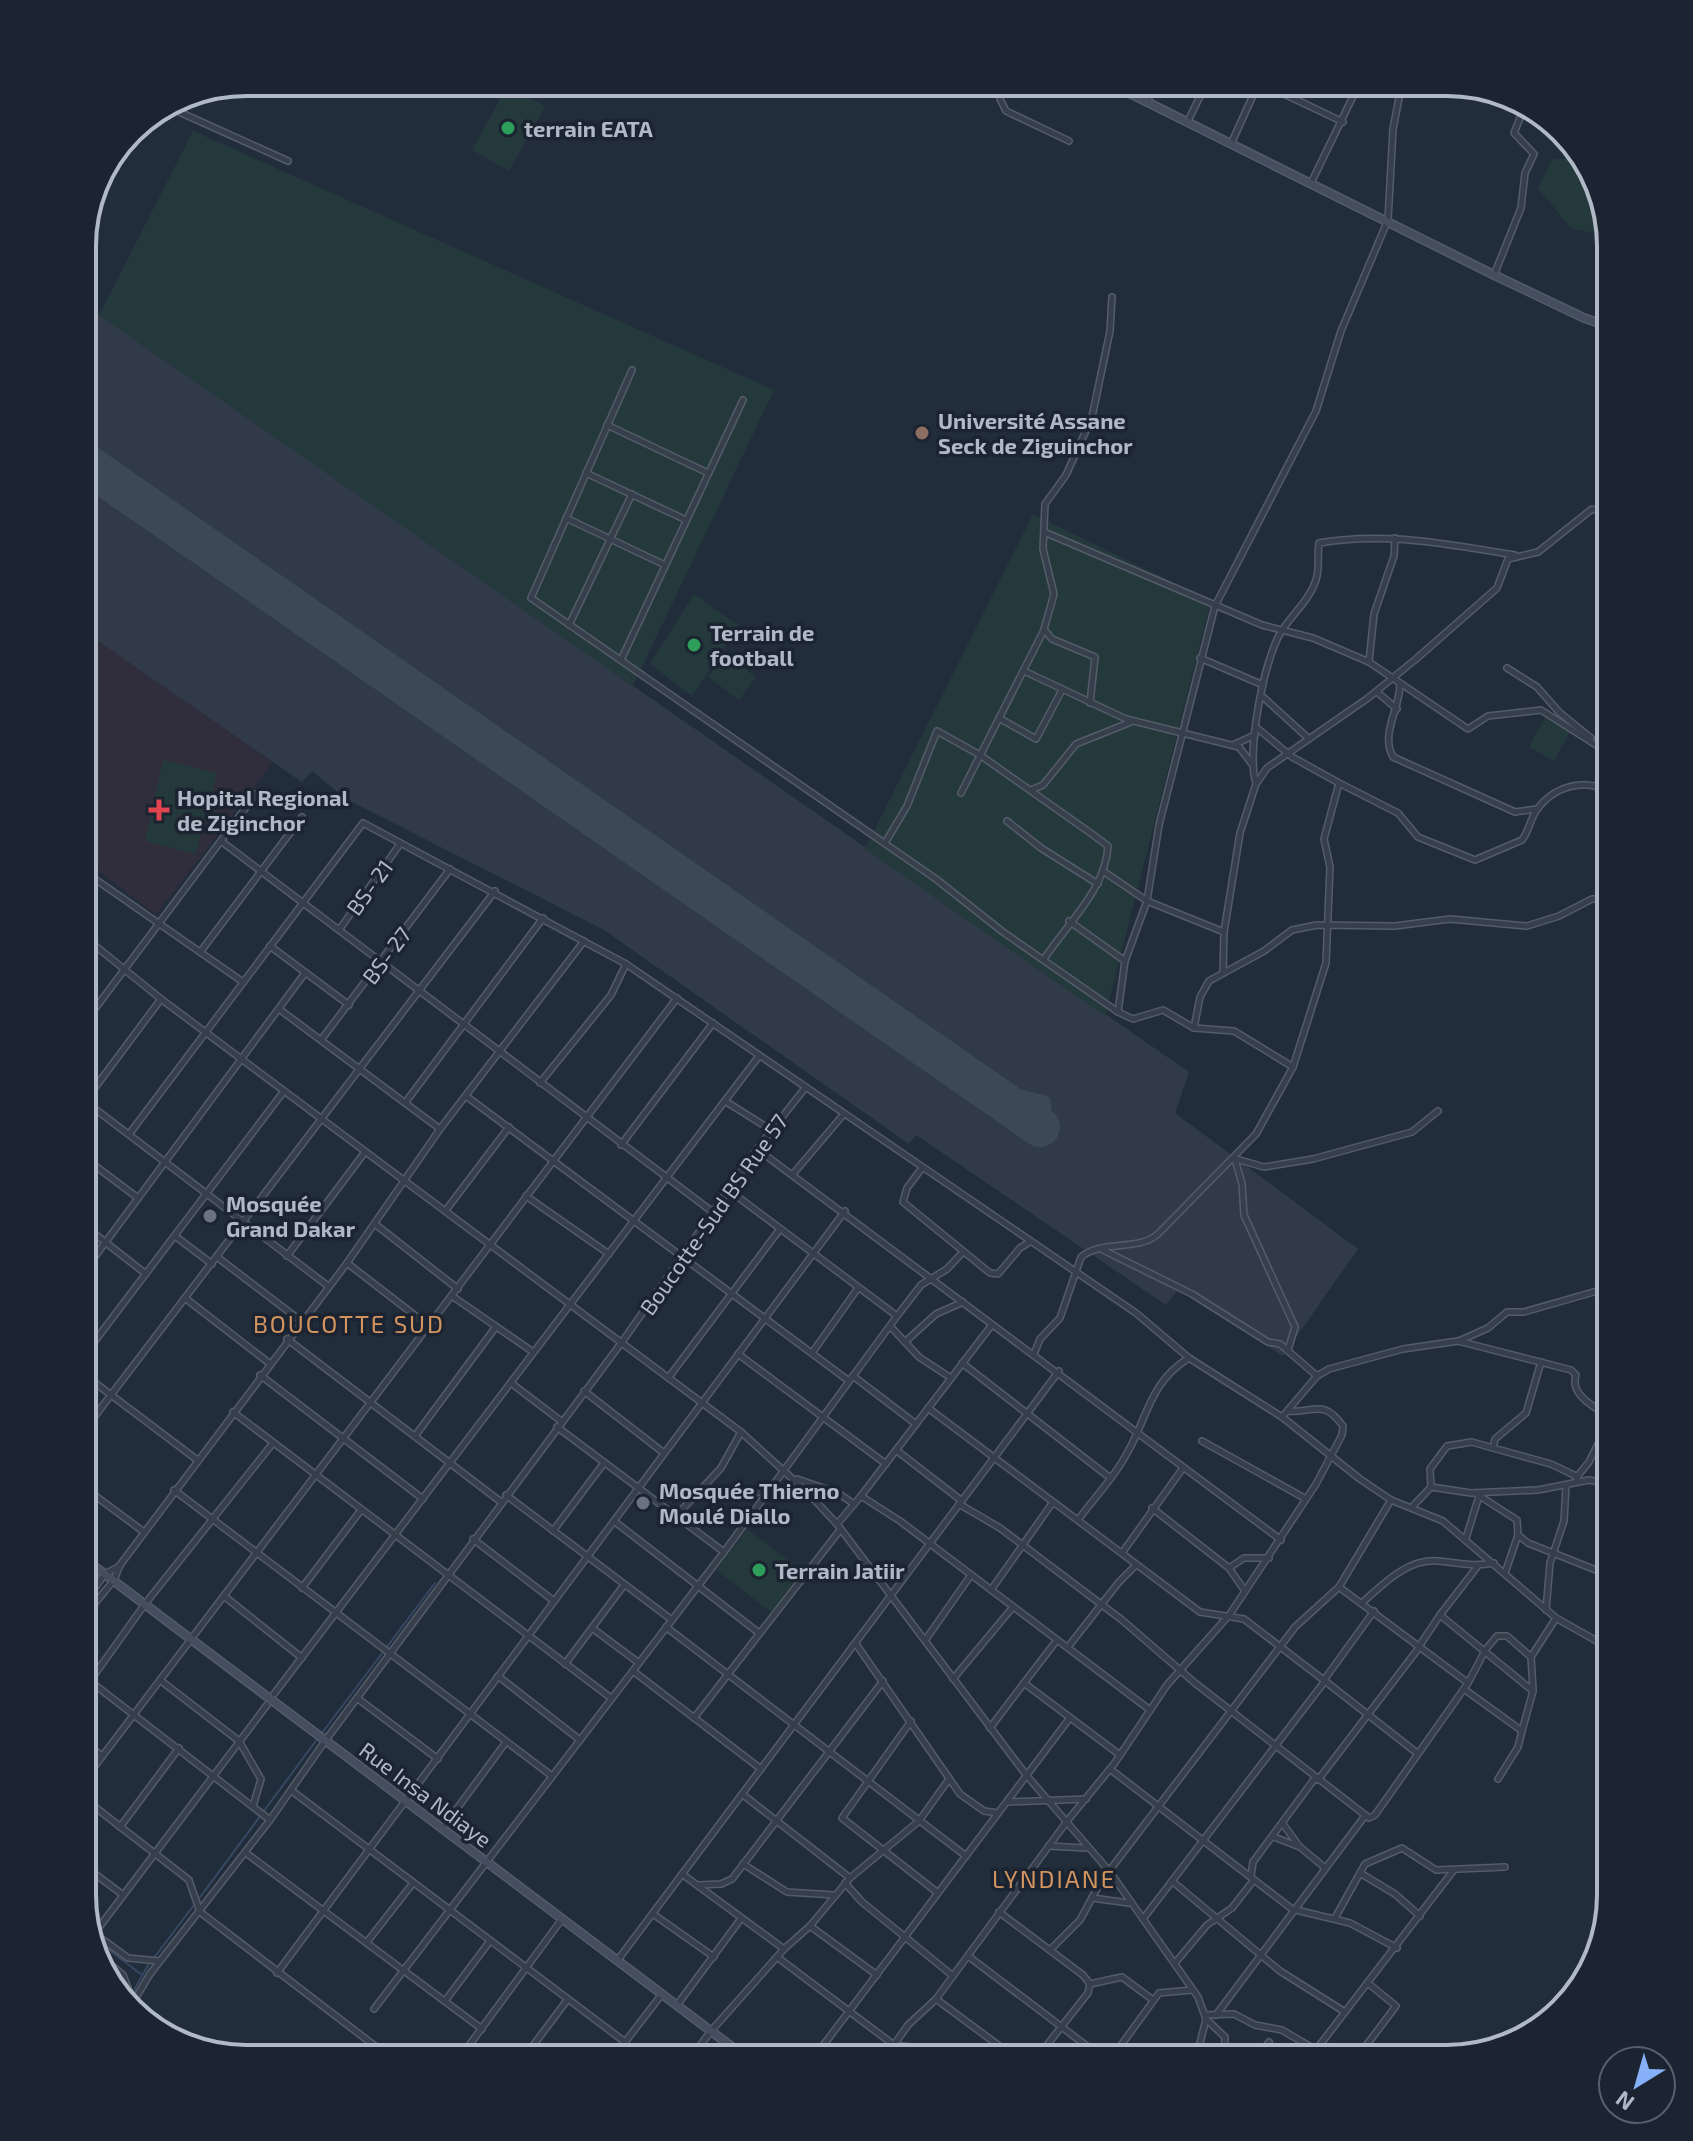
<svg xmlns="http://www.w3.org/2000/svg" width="1693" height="2141" font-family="'Exo 2',sans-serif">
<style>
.medical{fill:#302e3c}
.airport{fill:#303a48}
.green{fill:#24393c}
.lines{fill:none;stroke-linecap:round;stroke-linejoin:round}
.stream{stroke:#364862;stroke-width:2}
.taxiway{stroke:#3d4856;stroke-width:16}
.runway{stroke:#3d4856;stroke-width:40}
.street-casing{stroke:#545c69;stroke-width:8}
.secondary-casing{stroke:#545c69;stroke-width:10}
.street{stroke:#363f4b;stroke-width:5}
.secondary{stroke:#444e5e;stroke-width:7}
.leisure-dot{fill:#2e9e5b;stroke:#1b2430;stroke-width:3}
.education-dot{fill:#8d6e63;stroke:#1b2430;stroke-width:3}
.health-dot{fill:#e0444e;stroke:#1b2430;stroke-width:3}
.worship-dot{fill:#6b7280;stroke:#1b2430;stroke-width:3}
.labels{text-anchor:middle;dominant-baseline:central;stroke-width:7;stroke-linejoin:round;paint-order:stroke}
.poi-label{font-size:22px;font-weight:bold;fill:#b1b9c7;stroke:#1b2430;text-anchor:start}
.street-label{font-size:22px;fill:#b1b9c7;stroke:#1b2430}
.neighbourhood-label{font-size:24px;letter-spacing:2px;fill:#d39460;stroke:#1b2430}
.rim{fill:none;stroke:#b1b9c7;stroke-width:4}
</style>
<rect width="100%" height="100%" fill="#222d3b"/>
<path class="medical" d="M82 629 273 762 156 915 82 858Z"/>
<path class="airport" d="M82 303 1189 1072 1175 1113 1358 1249 1283 1356 1179 1289 1166 1305 916 1135 909 1144 604 930 346 799 312 771 302 782 82 630Z"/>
<g class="green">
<path d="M508 85 545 106 509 171 472 150Z"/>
<path d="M193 131 774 390 633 686 99 315Z"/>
<path d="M1582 153 1584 155 1608 237 1571 228 1538 188 1552 159 1579 158Z"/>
<path d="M1033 514 1211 601 1105 1016 865 849Z"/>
<path d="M694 594 739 626 692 696 650 664Z"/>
<path d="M725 654 756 677 739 700 708 677Z"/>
<path d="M1546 716 1571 730 1554 761 1529 747Z"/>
<path d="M163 760 217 773 196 854 145 841Z"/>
<path d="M747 1529 803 1571 771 1612 716 1570Z"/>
</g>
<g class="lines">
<g class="stream">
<path d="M322 1733 435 1583"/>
<path d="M198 1900 318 1738"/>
<path d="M95 1939 142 1975"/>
<path d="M127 2003 147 1967 194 1905"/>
</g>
<path class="taxiway" d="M986 1089 1043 1103V1118C1026 1136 1016 1121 1008 1105"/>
<path class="runway" d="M82 461 1040 1127"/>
<g class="street-casing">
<g id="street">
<path d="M1006 82 1000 99 1006 111 1069 141"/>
<path d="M1259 82 1343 122"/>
<path d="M1147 101 1157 82"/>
<path d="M166 106 288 161"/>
<path d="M1187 123 1207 82"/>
<path d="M1231 144 1259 82"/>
<path d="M1311 183 1360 82"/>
<path d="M1494 275 1521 208 1525 173 1534 154 1514 133 1526 103"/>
<path d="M632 370 531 598 936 879 1003 932 1118 1012 1133 1019 1163 1010 1194 1028 1234 1031 1293 1067"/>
<path d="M607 425 708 473"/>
<path d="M586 473 686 520"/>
<path d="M1607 513 1611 530"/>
<path d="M566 518 665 565"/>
<path d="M1044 532 1262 625 1313 638 1369 662"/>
<path d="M1395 538 1394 556 1374 614 1369 662 1468 729 1488 716 1541 710 1607 752 1611 794"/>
<path d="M569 625 632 494"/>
<path d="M1200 658 1263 685"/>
<path d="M621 660 743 400"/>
<path d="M1507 668 1537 687 1559 712 1591 738"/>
<path d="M1024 671 1126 719 1239 747 1252 764"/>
<path d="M1400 684C1400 709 1380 734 1393 757L1515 812 1537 809"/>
<path d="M1377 692 1397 709"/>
<path d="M1263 697 1308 738"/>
<path d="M1090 703 1095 657 1052 639 1044 629 1054 594 1043 549 1045 504 1066 475 1092 417 1110 331 1112 297"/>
<path d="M999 718 1036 739 1062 690"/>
<path d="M1233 745 1255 735"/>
<path d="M1256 783C1246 753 1264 659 1281 632 1292 614 1309 601 1316 580 1320 568 1317 555 1319 543 1385 531 1450 545 1515 555"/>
<path d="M1339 783 1398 813 1418 837 1475 860 1522 840C1529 831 1530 820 1536 811 1553 786 1587 776 1611 794"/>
<path d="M1031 790 1043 785 1076 744 1131 722"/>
<path d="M961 793 1044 630"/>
<path d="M1007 821 1041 848 1098 884"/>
<path d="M221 841 714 1213"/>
<path d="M885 843 907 806 937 731 980 755 1092 834 1108 846C1106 889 1067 924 1044 959"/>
<path d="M82 870 243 982"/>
<path d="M1103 871 1147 901 1125 961"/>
<path d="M1069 921 1125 961 1118 1012"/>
<path d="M339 930 400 844"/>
<path d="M1224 932 1147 901 1159 825 1215 606 1316 411 1341 331 1388 220 1393 129 1402 82"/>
<path d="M82 935 161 999 741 1432 807 1492 837 1524 1027 1776 1110 1872 1198 1997 1206 2019 1196 2059"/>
<path d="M270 946 349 1005"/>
<path d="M201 951 302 817"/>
<path d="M1223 973 1224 932 1240 833 1256 784 1267 768 1368 698 1416 659 1497 588 1508 559 1538 552 1592 509 1607 513 1611 507"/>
<path d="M82 1001 94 1010"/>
<path d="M279 1009 440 1129"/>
<path d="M82 1026 256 794"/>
<path d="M1194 1028 1200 997 1209 981 1264 951 1292 930 1317 925 1395 926 1450 919 1527 926 1559 916 1592 899H1611"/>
<path d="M321 1040 450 869"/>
<path d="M540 1083 611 995 626 964"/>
<path d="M466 1096 849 1381"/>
<path d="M82 1099 328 1286"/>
<path d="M725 1101 771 1130"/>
<path d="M405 1103 543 918"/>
<path d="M82 1105 161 999"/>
<path d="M130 1133 363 823 626 964 1136 1313 1189 1358 1282 1417 1360 1479 1391 1500 1443 1521 1556 1618 1611 1649"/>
<path d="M621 1145 713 1023"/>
<path d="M757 1149 1281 1540"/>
<path d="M82 1156 138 1198"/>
<path d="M1235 1159 1242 1184 1244 1215 1295 1327 1288 1350"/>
<path d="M1236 1159 1264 1167 1313 1159 1412 1132 1438 1111"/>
<path d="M922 1168 907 1188 903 1202 990 1273 998 1274 1020 1248 1028 1243"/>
<path d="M793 1174 843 1115"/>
<path d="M730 1191 897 1316"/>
<path d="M526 1196 609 1254"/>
<path d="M446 1210 509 1127"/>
<path d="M82 1224 146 1274"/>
<path d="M375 1224 458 1289"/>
<path d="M175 1236 212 1264"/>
<path d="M1101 1249 1192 1294 1268 1342 1280 1344 1317 1376"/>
<path d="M287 1256 365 1152"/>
<path d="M217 1257 301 1321"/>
<path d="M347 1263 430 1327"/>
<path d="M82 1274 305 973"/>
<path d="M452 1296 533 1352"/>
<path d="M185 1298 269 1363"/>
<path d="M891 1327 919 1357 951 1378"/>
<path d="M287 1339 501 1502"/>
<path d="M1459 1341 1488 1328 1507 1312H1524L1611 1287"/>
<path d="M905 1342 936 1314 963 1302"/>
<path d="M812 1353 858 1288"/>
<path d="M738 1354 886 1464"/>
<path d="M1034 1354 1040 1339 1060 1318 1081 1257C1103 1239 1137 1252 1158 1234L1256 1134 1293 1067 1326 963 1330 867 1324 839 1339 783 1292 757 1256 727"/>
<path d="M82 1358 284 1091"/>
<path d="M962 1363 1109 1477"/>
<path d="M82 1373 196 1459"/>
<path d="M260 1375 423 1499"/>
<path d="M853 1376 916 1424"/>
<path d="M669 1377 780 1229"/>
<path d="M511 1383 561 1421"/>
<path d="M584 1391 664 1453"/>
<path d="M928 1408 1200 1612 1244 1619 1325 1681 1143 1919"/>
<path d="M233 1412 611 1698"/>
<path d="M1282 1417 1317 1376 1329 1369 1403 1349 1458 1341 1571 1370 1576 1375C1569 1395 1596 1408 1611 1418"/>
<path d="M557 1427 724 1552"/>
<path d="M82 1433 495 891"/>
<path d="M415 1436 495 1328"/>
<path d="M1202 1441 1306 1499"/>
<path d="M1493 1448 1551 1464 1578 1477"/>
<path d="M896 1450 962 1501"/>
<path d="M1576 1478 1589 1462 1611 1418"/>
<path d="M797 1479 838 1493 854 1504"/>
<path d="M82 1486 144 1532"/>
<path d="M705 1487 741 1496 765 1491"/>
<path d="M1431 1487 1430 1469 1447 1446 1472 1442 1493 1448 1495 1439 1526 1413 1541 1362"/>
<path d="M174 1490 552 1776"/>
<path d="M1475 1493 1517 1520 1518 1535 1528 1543 1611 1576"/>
<path d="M506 1495 672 1620"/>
<path d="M861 1496 991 1326"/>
<path d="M959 1504 1000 1528 1122 1620 1195 1683 1369 1818 1375 1815 1468 1683 1339 1587"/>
<path d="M1413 1506 1431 1487 1471 1493 1538 1490 1589 1480 1611 1484"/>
<path d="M1152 1508 1229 1568 1245 1591"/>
<path d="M676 1516 721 1468 741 1432"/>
<path d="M1078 1520C1093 1499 1114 1478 1126 1455 1147 1420 1149 1382 1189 1358"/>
<path d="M614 1521 759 1633"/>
<path d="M837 1524 861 1496 900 1521 1150 1710"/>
<path d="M553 1531 604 1463"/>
<path d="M1466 1538 1479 1496"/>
<path d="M473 1539 554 1601"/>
<path d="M1122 1553 1183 1468"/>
<path d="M1477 1567 1440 1615 1533 1691 1522 1731"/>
<path d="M1229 1568 1244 1558H1269"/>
<path d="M1505 1573 1518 1535"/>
<path d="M302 1588 361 1510"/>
<path d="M991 1590 1053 1502"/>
<path d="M224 1596 302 1658"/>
<path d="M1363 1602C1384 1583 1409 1558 1438 1561 1458 1563 1474 1567 1494 1563"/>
<path d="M82 1606 105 1574 120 1566"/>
<path d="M1546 1610 1550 1563 1564 1521 1566 1485"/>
<path d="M82 1619 114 1580 120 1565 347 1263 440 1129 584 941"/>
<path d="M666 1627 966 1856"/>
<path d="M592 1628 639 1663"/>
<path d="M926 1639 971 1575"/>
<path d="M856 1644 960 1794 984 1811 998 1813"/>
<path d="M1420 1645 1440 1615"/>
<path d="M1068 1647 1119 1582 1136 1565"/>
<path d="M565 1664 624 1585"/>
<path d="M633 1671 761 1769"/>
<path d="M82 1675 270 1820"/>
<path d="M498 1676 580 1740"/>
<path d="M953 1679 1013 1607"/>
<path d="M160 1680 239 1741 261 1779 253 1806"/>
<path d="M1324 1680 1374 1611"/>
<path d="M90 1681 145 1604 273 1443"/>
<path d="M1325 1681 1417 1753"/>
<path d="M1024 1683 1057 1640"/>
<path d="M1468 1683 1486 1649 1497 1636H1507L1531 1657"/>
<path d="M1464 1689 1522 1731 1518 1747 1498 1779"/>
<path d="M1533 1690 1531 1657 1556 1618"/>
<path d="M274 1694 759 1056"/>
<path d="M357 1698 438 1759"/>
<path d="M694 1718 840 1530"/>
<path d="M911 1721 842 1818 938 1893"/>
<path d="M990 1728 1024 1683 1120 1755"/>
<path d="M82 1741 102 1756"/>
<path d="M1110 1769 1292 1909 1350 1923 1397 1948"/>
<path d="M1318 1780 1418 1649"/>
<path d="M82 1783 677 998"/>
<path d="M292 1791 625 2042"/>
<path d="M742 1794 850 1878"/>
<path d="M82 1797 189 1880 200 1912 392 2059"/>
<path d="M1008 1802 1086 1799"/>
<path d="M1283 1824 1299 1846"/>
<path d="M120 1827 179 1748"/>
<path d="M442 1829 506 1742"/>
<path d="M1274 1837 1300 1847 1324 1867"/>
<path d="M1049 1846 1085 1848"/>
<path d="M246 1853 482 2029"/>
<path d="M82 1864 123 1895"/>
<path d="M743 1864 787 1892 834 1895"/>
<path d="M1360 1873 1395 1894 1420 1916"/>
<path d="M682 1874 784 1949"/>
<path d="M1251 1876 1253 1862 1315 1778"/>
<path d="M1172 1881 1280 1971 1345 2012"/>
<path d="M845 1883 862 1902 953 1976"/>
<path d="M698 1885 721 1884 732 1879 883 1681"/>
<path d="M1092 1898 1129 1903"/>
<path d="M999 1912 1083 1975 1090 1984"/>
<path d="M653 1914 714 1957"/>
<path d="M1335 1918 1365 1864 1402 1848 1436 1870 1505 1867"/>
<path d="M810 1926 877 1975"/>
<path d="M94 1933 128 1958 159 1961"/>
<path d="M94 1934 267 1705"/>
<path d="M367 1942 413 1883"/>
<path d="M1051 1949 1080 1920 1100 1883 1295 1627 1339 1587 1391 1500"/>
<path d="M100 1955 123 1975 133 2001"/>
<path d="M968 1956 1104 2059"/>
<path d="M777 1957 894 2045 911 2047 928 2059"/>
<path d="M617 1961 1059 1371"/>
<path d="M1175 1963 1207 1925 1232 1908 1253 1881"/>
<path d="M277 1973 845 1211"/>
<path d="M1090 1984 1122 1977 1153 2000"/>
<path d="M936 1999 1017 2059"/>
<path d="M445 2001 490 1941"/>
<path d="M677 2005 740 1920"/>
<path d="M131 2006 150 1974 270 1820 325 1741 622 1342 757 1149 805 1088"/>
<path d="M374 2009 724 1552 897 1316 921 1285 947 1269 963 1252"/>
<path d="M1205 2015 1234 2014 1255 2025 1282 2030 1316 2050 1342 2059"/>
<path d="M1216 2015 1364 1817"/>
<path d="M1206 2019 1225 2037 1224 2055"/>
<path d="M467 2048 483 2059"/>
<path d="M459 2059 562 1919"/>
<path d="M523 2059 568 1999"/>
<path d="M612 2059 662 1994"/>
<path d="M690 2059 711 2031 784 1949 810 1926 850 1878 919 1821 949 1779"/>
<path d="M813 2059 1069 1719"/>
<path d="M884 2059 908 2025 936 1999 1068 1820 1114 1764 1167 1685 1230 1614 1316 1484 1342 1435 1343 1426C1322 1397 1313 1414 1288 1411"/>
<path d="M1036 2059 1088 1993 1090 1984"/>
<path d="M1111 2059 1159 1993 1192 1990"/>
<path d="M1215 2059 1224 2055 1242 2059"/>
<path d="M1258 2059 1269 2042"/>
<path d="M1309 2059 1453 1871"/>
<path d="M1356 2059 1396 2006 1369 1984"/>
</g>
</g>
<g class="secondary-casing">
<g id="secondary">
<path d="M1107 82 1494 275 1584 318 1611 327"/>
<path d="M82 1557 748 2059"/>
</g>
</g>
<use href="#street" class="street"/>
<use href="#secondary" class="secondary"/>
</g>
<g class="leisure-dot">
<circle cx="508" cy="128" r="8"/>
<circle cx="694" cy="645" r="8"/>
<circle cx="759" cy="1570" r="8"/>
</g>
<circle class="education-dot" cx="922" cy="433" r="8"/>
<path class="health-dot" d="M155 798h8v8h8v8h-8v8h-8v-8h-8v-8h8z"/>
<g class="worship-dot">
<circle cx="210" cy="1216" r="8"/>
<circle cx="643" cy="1503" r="8"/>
</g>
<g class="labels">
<g class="poi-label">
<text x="524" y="128">terrain EATA</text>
<text x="938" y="420">Université Assane<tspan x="938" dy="25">Seck de Ziguinchor</tspan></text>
<text x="710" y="632">Terrain de<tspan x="710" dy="25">football</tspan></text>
<text x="177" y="797">Hopital Regional<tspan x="177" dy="25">de Ziginchor</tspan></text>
<text x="226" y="1203">Mosquée<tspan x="226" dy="25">Grand Dakar</tspan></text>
<text x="659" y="1490">Mosquée Thierno<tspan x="659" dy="25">Moulé Diallo</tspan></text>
<text x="775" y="1570">Terrain Jatiir</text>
</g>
<g class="street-label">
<text transform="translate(369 887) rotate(-54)">BS- 21</text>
<text transform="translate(386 955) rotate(-53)">BS- 27</text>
<text transform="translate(713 1214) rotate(-55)">Boucotte-Sud BS Rue 57</text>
<text transform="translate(426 1794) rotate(37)">Rue Insa Ndiaye</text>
</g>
<g class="neighbourhood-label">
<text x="349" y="1323">BOUCOTTE SUD</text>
<text x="1054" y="1878">LYNDIANE</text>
</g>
</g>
<path d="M0 0H1693V2141H0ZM246 96H1447A150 150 0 0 1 1597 246V1895A150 150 0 0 1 1447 2045H246A150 150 0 0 1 96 1895V246A150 150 0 0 1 246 96Z" fill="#1b2430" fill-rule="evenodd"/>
<path class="rim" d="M246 96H1447A150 150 0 0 1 1597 246V1895A150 150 0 0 1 1447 2045H246A150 150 0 0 1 96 1895V246A150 150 0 0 1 246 96Z"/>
<g transform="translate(1637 2085) rotate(217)"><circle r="38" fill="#1b2430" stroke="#57606c" stroke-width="2"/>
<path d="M0-6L14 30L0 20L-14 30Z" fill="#86b0f7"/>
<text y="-12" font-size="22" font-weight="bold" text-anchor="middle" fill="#b1b9c7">N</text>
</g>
</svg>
